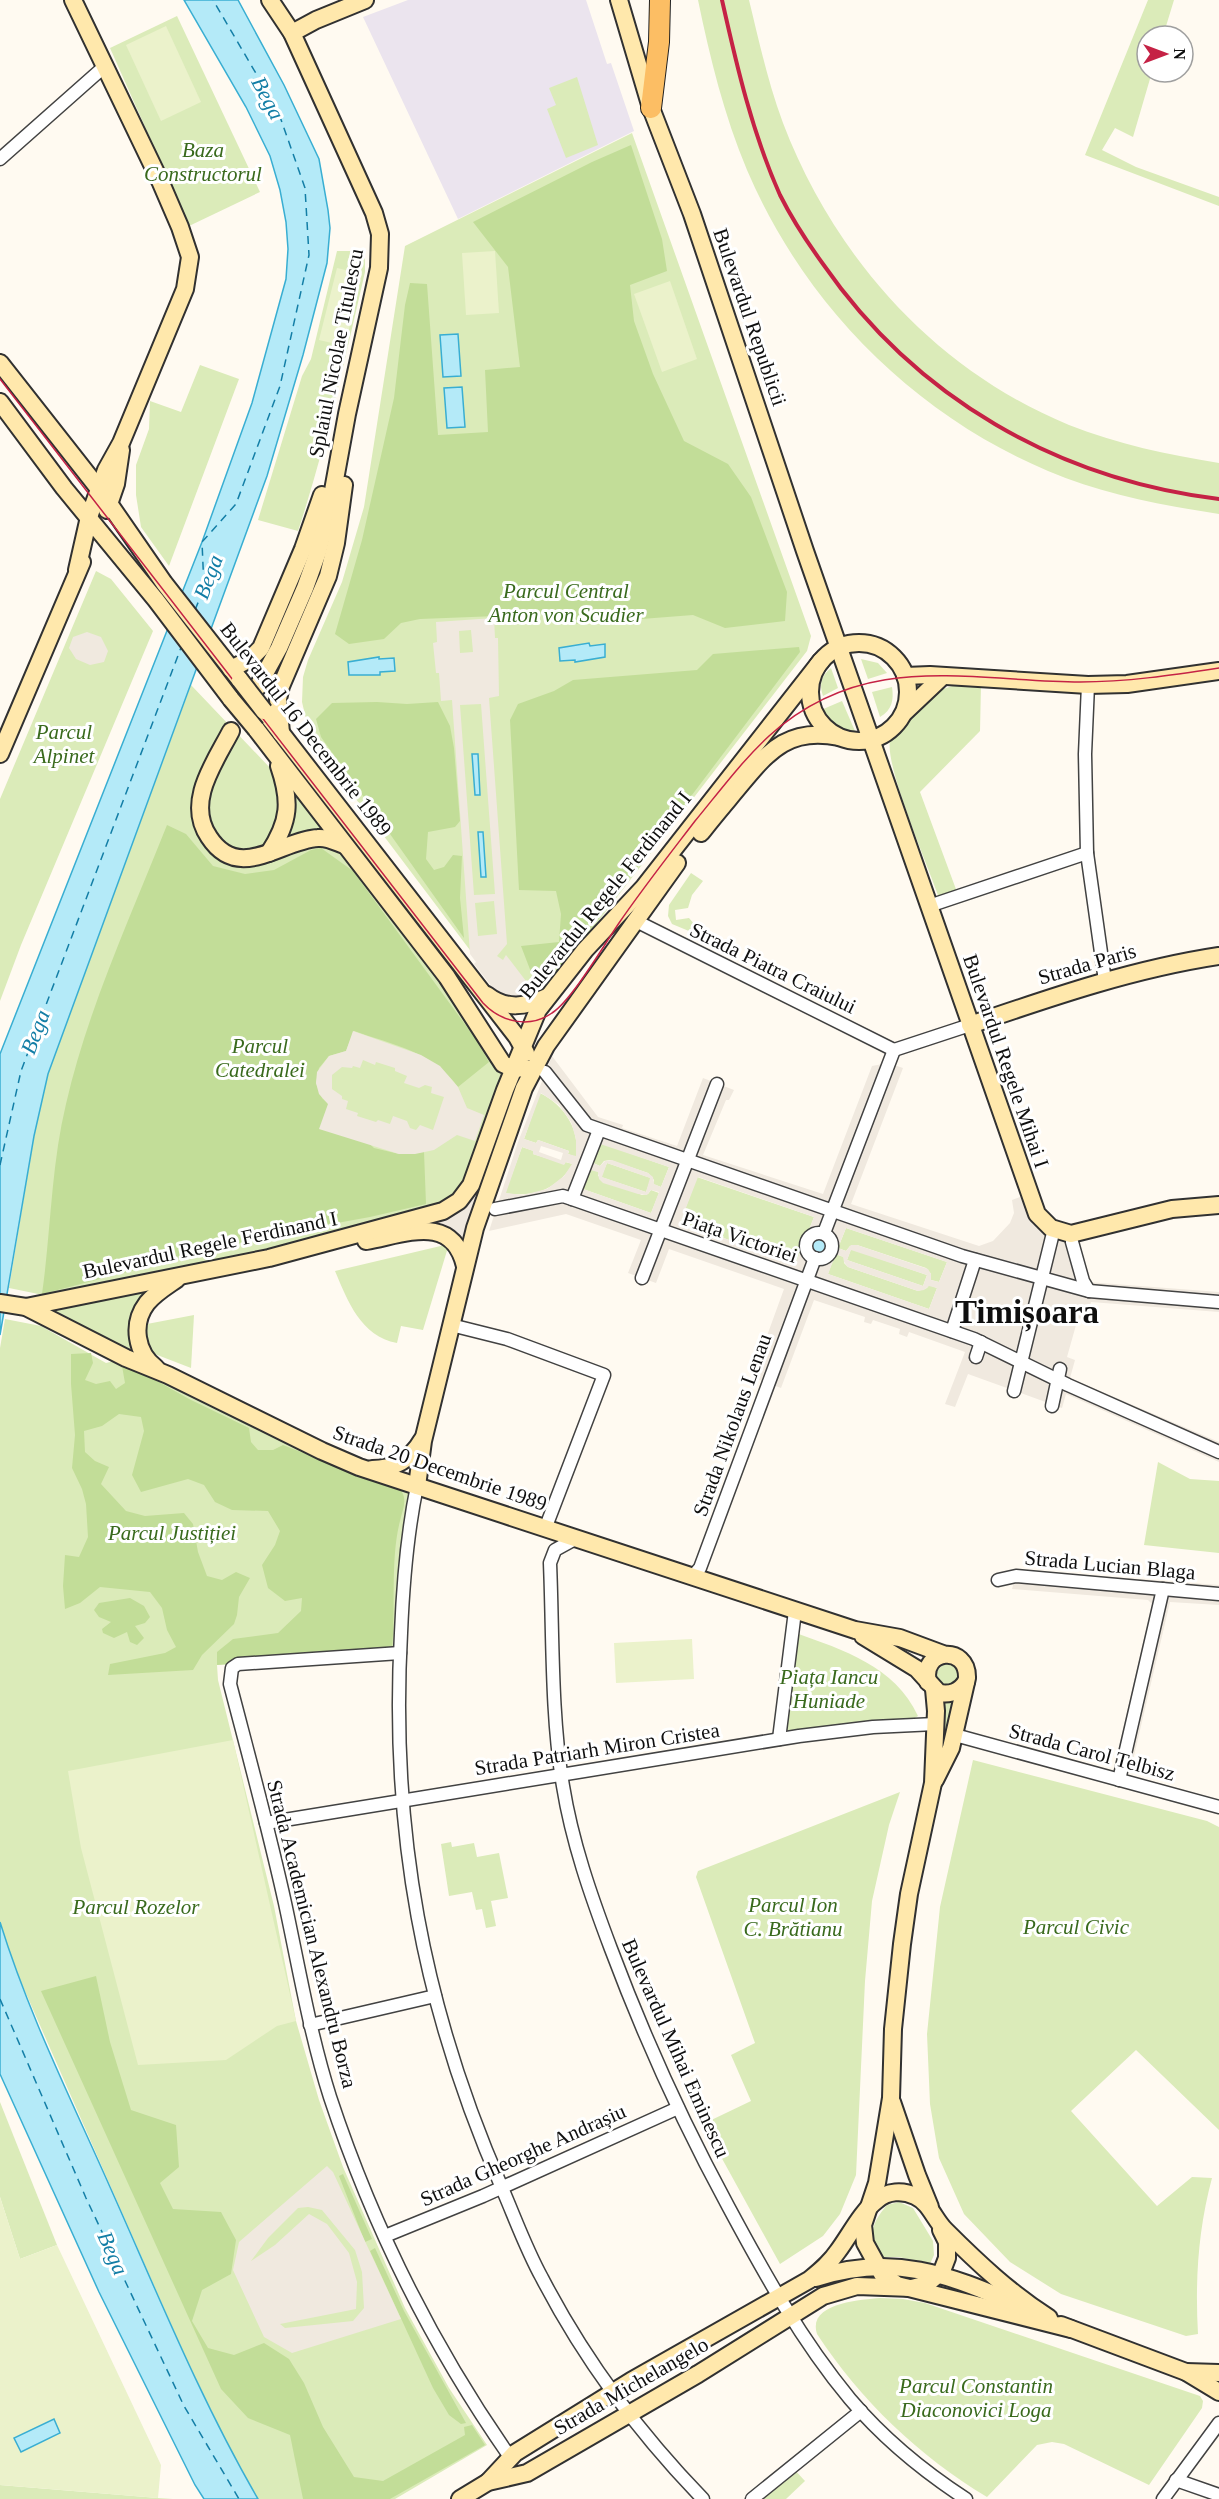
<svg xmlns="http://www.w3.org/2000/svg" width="1219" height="2499" font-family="Georgia,serif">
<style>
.industrial{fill:#ebe4ee}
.green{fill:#dbebb9}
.forest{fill:#c2dd98}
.pitch{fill:#ebf2cb}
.plaza{fill:#f0e9df;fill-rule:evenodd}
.water{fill:#b4eaf8;stroke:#39aed2;stroke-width:1.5}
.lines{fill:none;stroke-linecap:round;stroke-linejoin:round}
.ferry{stroke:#137ea6;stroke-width:1.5;stroke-dasharray:8 6;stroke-linecap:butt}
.street-casing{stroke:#424242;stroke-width:15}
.secondary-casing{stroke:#313131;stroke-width:20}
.primary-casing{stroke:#202020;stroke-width:22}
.street{stroke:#fff;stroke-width:12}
.secondary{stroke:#ffe8ac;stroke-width:16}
.primary{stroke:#fcbe64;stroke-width:20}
.tram{stroke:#c52245;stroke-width:1.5}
.rail{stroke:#c52245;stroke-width:4}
.secondary-bridge-casing{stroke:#313131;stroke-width:20;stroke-linecap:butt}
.secondary-bridge{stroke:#ffe8ac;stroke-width:16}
.labels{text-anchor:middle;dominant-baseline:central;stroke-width:6;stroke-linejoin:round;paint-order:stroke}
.park-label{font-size:21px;font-style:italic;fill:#396a1d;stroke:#fff}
.street-label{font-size:21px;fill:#0f0f0f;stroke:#fff}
.water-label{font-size:22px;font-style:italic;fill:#137ea6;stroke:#fff}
.town-label{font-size:33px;font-weight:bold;fill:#0f0f0f;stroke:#fff}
</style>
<rect width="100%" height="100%" fill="#fffaf1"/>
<path class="industrial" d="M408 0H586L607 64 611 63 634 131 458 219 363 17Z"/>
<g class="green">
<path d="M698 0H749C759 41 768 83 783 123 834 257 935 370 1069 425 1117 444 1169 455 1219 463V514C1161 505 1102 494 1048 471 913 414 804 304 747 170 724 115 710 58 698 0Z"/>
<path d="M1148 0H1174L1163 36H1147V72H1152L1133 137 1115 128 1102 150 1136 167 1219 197V206L1085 155Z"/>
<path d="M177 16 260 192 189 226 110 48Z"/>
<path d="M577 77 598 145 566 158 547 109 556 105 549 88Z"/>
<path d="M632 133 811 636 807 651 556 976 548 984 528 991 488 974 325 758 315 742 306 719 302 702 303 677 308 660 342 582 364 507 405 246Z"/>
<path d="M337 251H365V272C345 359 326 446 298 531L258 520 302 376 311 359Z"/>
<path d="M200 365 239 379 169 566 141 527 136 495V465L149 429 150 401 181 412Z"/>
<path d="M96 571 111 579 153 631 21 945 0 1001V799Z"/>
<path d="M861 659 878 663 887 673 868 679Z"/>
<path d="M831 668 838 688 823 696C819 684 821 676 831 668Z"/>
<path d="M191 685 294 793H296L353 856 502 1071 504 1081 471 1185 420 1228 104 1282 48 1296 9 1288 34 1136 48 1074Z"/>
<path d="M956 685H981L980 731 920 792 957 892 939 898C929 868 885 767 890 741 895 710 929 692 956 685Z"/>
<path d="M892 687C894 700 892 710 880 717L872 692Z"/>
<path d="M842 701 855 731C840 731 829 722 821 710Z"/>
<path d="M691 873 703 881 692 895 688 908 675 910 676 920 689 918 695 925 715 936 713 941 672 924 668 916 669 905Z"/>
<path d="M540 1093C565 1106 580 1129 576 1157L568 1154 569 1151 538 1140 536 1143 524 1139Z"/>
<path d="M600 1143 669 1167 661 1187 653 1184 654 1180 648 1173 610 1160 604 1161 600 1166 593 1163Z"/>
<path d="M522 1147 534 1151 533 1154 565 1164V1162L573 1164C557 1189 534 1198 505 1193Z"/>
<path d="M607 1163 651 1178 646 1192 601 1177Z"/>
<path d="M590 1169 599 1172 598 1176 642 1195 648 1194 651 1190 659 1193 651 1213 583 1189Z"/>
<path d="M697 1177 814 1217 796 1263 680 1223Z"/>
<path d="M846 1228 947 1262 939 1282 931 1280V1274L926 1268 857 1245 850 1246 846 1251 838 1248Z"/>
<path d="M449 1244 423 1330 401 1326 397 1343C361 1336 348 1302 335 1271Z"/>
<path d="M851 1249 927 1275 923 1286 847 1260Z"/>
<path d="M835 1254 844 1257V1263L848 1267 918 1291 927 1288 929 1285 937 1288 929 1309 828 1274Z"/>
<path d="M152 1290C146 1295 138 1300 134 1307 127 1320 129 1344 135 1357L44 1311Z"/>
<path d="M194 1315 191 1368 147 1351V1324Z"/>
<path d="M5 1319 41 1326 106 1363 126 1358 413 1485 396 1652 217 1665 218 1680 274 1906 296 2021 319 2100 343 2167 405 2308 449 2388 487 2445 395 2499H258L228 2445 185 2356 14 1966 0 1922V1348Z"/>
<path d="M1158 1462 1190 1479 1219 1481V1553L1144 1545Z"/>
<path d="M796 1633C843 1650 895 1666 918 1716L910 1721 784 1734Z"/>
<circle cx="948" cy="1675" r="11"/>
<path d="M940 1698H955L945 1740 944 1712Z"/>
<path d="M973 1760 1207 1821 1219 1827V2130L1136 2050 1071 2111 1157 2206 1192 2177 1212 2178C1198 2230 1195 2281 1198 2334L1186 2336 1061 2294 1010 2262 964 2214 939 2158 930 2104 927 2034 940 1907Z"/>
<path d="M900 1792 889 1825 872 1901 865 1981 856 2175 840 2214 823 2236 780 2264 703 2124 751 2101 731 2055 755 2043 696 1877 698 1871Z"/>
<path d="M451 1842 452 1847 474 1843 477 1857 499 1853 508 1898 491 1901 496 1926 486 1928 482 1909 476 1910 472 1892 449 1896 441 1844Z"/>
<path d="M0 2102 57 2245 20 2259 0 2197Z"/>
<path d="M899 2202 913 2208 933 2241 934 2255 930 2264 899 2257H880C868 2235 871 2224 887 2205Z"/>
<path d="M880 2298 903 2299 925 2303 1200 2396 1203 2401 1202 2408 1149 2485 1064 2444 1052 2442 1037 2445 987 2497C919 2456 861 2401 817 2334 807 2303 860 2300 880 2298Z"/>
<path d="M792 2467 805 2481 786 2499H752Z"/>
<path d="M0 2485 158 2498 173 2499H0Z"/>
</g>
<g class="forest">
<path d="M631 145 662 239 667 271 630 285 634 321 653 374 684 441 728 464 751 497 787 592 785 621 725 628 693 615 577 624 552 614 420 619 401 623 384 639 349 644 335 634 362 540 394 398 405 305 410 283 427 284 438 435 488 432 485 370 520 367 508 267 473 222 592 162Z"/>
<path d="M799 647 800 652 556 975 540 985 531 972 521 946 559 942 561 914 556 891 519 890 510 720 518 704 554 691 573 680 697 670 713 654Z"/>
<path d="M377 702 407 704 438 702 450 726 454 748 460 821 455 827 428 832 426 859 434 870 444 867 453 855 462 856 460 898 464 938 321 737 316 719 332 703Z"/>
<path d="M167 825 186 834 213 866 245 874 274 870 311 850 321 848 353 871 475 1038 489 1062 458 1087C432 1051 393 1045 354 1031L346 1051 329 1056 319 1068 316 1083 322 1098 374 1148 399 1154 424 1152 426 1204 370 1217 271 1235 42 1294C51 1231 51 1166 66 1104 88 1008 131 916 167 825Z"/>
<path d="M91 1353 93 1363 85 1380 96 1384 110 1381 116 1389 125 1383 122 1366 143 1373 189 1399 249 1428 251 1442 258 1450H273L283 1445 347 1470 398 1487C409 1498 403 1508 400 1521 390 1559 396 1610 392 1650L217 1665V1652L233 1639 278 1633 301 1611 302 1598 285 1601 268 1588 262 1565 275 1545 280 1531 268 1511 232 1510 215 1502 204 1485 188 1479 141 1492 132 1475 144 1431 141 1417 119 1414 102 1426 84 1431 85 1452 95 1461 109 1467 101 1484 126 1511 145 1516 184 1513 193 1524 198 1552 207 1576 222 1580 236 1572 250 1578 239 1597 237 1615 234 1624 202 1655 193 1670 108 1675 110 1664 165 1653 176 1647 167 1630 162 1608 150 1592 100 1587 80 1603 65 1609 63 1586 65 1555 79 1557 88 1537 86 1504 82 1489 72 1468 75 1435 71 1384V1354Z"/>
<path d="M130 1598 144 1606 150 1617 145 1623 135 1626 144 1638 137 1645 130 1642 127 1632 114 1638 103 1633 102 1629 111 1622 99 1617 94 1610 99 1603Z"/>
<path d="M96 1976 110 2042 131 2110 176 2125 179 2167 160 2183 173 2209 221 2212 236 2240 231 2274 202 2290 192 2321 208 2348 234 2355 264 2343 289 2359 304 2383 323 2427 354 2477 383 2481 465 2435 464 2427 472 2425 485 2445 390 2499H303L290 2435 248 2418 221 2389 41 1991Z"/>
<path d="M343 2174 372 2239 365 2242 339 2176Z"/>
<path d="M375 2248 404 2311 466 2423 461 2424 449 2415 433 2388 370 2251Z"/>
</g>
<g class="pitch">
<path d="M166 26 201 102 161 121 126 45Z"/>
<path d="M495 251 499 313 466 315 462 253Z"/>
<path d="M337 268 362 274 345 346 319 340Z"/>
<path d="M670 281 697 359 662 372 634 294Z"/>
<path d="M692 1639 694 1679 616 1683 614 1643Z"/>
<path d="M233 1740 296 2021 277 2026 226 2060 138 2065 81 1848 68 1771Z"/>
<path d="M0 2197 20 2259 57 2245 161 2465 158 2498 0 2485Z"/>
</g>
<g class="plaza">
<path d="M494 618 495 638H498L499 696 489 698 507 944 497 956 503 960 506 955 529 985 535 988 526 995 517 997 505 995 493 988 474 964 476 962 470 954 452 700 441 701 439 673H436L433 643 437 642 436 622ZM471 630 473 652 460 653 459 631ZM481 704 495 894 474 895 460 705ZM494 901 497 934 478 936 475 903Z"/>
<path d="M87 632 101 637 108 651 104 662 90 665 76 659 69 648 73 637Z"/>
<path d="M353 1031 421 1055 440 1066 458 1087 467 1108 484 1115 475 1141 457 1135 434 1150 415 1154H399L319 1129 328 1104 319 1094 316 1083 317 1072 329 1056 346 1051ZM363 1060 375 1065 376 1062 395 1068V1071L407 1076 404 1083 419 1088 425 1085 432 1087 431 1093 444 1097 433 1130 420 1125 416 1130 410 1128 407 1121 393 1116 390 1124 378 1120 376 1122 357 1116 358 1113 346 1109 348 1101 342 1099V1096L332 1089V1075L342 1067 352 1068 353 1066 360 1068Z"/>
<path d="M552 1056 598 1117 623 1125 622 1128 677 1146 703 1078 734 1090 729 1100H726L703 1155 823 1194 872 1066 888 1063 903 1068 851 1204 979 1246 993 1241 1010 1223 1014 1213 1012 1200 1020 1197 1031 1220 1046 1234 1070 1242 1080 1241 1088 1282 1219 1292V1312L1091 1302 1086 1320 1078 1318 1067 1357 1075 1360 1070 1378 1219 1442V1462L1066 1394 1062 1408 968 1374 955 1407 945 1404 965 1352 909 1332 907 1337 899 1334 900 1329 873 1320 871 1324 864 1322 865 1317 814 1300 781 1388 752 1377 784 1289 669 1249 656 1283 628 1273 641 1240 566 1214 489 1231 518 1142ZM541 1093 559 1105 571 1122 576 1139V1156L568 1154 569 1151 538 1140 536 1143 524 1139ZM600 1144 669 1167 661 1187 654 1184 653 1177 648 1173 612 1160 605 1161 600 1166 593 1163ZM541 1146 563 1153 561 1160 539 1152ZM522 1147 533 1151V1154L564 1165 566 1162 572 1164 564 1176 547 1189 523 1195 506 1193ZM607 1163 650 1178 646 1192 602 1177ZM590 1170 598 1172 599 1179 603 1183 638 1194 647 1195 651 1190 659 1192 651 1213 583 1189ZM698 1177 814 1217 796 1263 680 1223ZM846 1228 947 1262 939 1282 931 1280V1274L928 1269 857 1245H851L846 1251 838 1248ZM851 1250 927 1275 923 1286 847 1260ZM836 1254 843 1257 844 1262 848 1267 918 1291 924 1290 929 1286 937 1288 929 1309 828 1274Z"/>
<path d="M475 1196 476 1203 463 1239 453 1229 437 1222 456 1213Z"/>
<path d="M1017 1570 1219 1585V1605L1170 1602 1130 1773 1114 1768 1152 1604 1148 1600 1012 1589Z"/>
<path d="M327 2166 333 2172 401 2319 292 2353 264 2337 233 2270 239 2242ZM308 2207 322 2210 355 2250 362 2272 364 2308 353 2321 285 2328 280 2324 356 2309 357 2282 349 2253 327 2224 309 2214 275 2245 251 2261 268 2238 298 2208Z"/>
</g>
<g class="water">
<path d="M184 0H238L284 85 319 159 328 210 330 228 327 263 303 355 267 476 48 1074 34 1136 0 1335V1054L202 542 252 403 286 279 288 249 286 222 280 190 270 156 246 107Z"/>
<path d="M458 334 461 376 443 377 440 335Z"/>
<path d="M462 387 465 427 447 428 444 388Z"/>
<path d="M589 643 590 646 605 644V657L575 662V660L560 661 559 648Z"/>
<path d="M379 657V659L394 658 395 671 380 672V675H349L348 662Z"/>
<path d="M472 754H478L480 795H475Z"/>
<path d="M478 832H483L486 877H481Z"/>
<circle cx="820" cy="1246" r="8"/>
<path d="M0 1922C28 2013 71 2099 110 2187 157 2292 200 2399 258 2499H204L195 2485 99 2292 0 2074Z"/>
<path d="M54 2419 60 2433 21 2452 14 2438Z"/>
</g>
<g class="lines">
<g class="ferry">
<path d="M195 610 204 588 202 542 236 504 280 386 309 255 305 188 278 111 213 0"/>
<path d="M0 1165 21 1071 182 645"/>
<path d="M0 1999 86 2198 184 2406 239 2499"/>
</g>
<g class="street-casing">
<g id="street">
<path d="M0 159 105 66"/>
<path d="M1088 685 1085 754 1087 853 1105 981"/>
<path d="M929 906 1087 853"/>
<path d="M634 920 894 1050"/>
<path d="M894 1050 970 1025"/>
<path d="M545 1072 587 1125 962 1256 1089 1291 1219 1302"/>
<path d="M572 1199 599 1130"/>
<path d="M495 1209 563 1196 572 1199 974 1339 1068 1385 1219 1452"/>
<circle cx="819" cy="1246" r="13"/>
<path d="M824 1233 894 1050"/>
<path d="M1072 1242 1083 1281 1089 1291"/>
<path d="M642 1278 717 1084"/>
<path d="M451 1325 507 1339 604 1375 545 1529"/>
<path d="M952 1331 975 1260"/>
<path d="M976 1357 981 1342"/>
<path d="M1014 1391 1052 1237"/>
<path d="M1052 1406 1060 1369"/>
<path d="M417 1486C407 1534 403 1584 401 1633 390 1830 423 2008 502 2188 515 2218 526 2249 542 2278 584 2359 640 2434 703 2499"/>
<path d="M575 1539 555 1550 550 1563C553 1635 551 1715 563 1786 572 1842 591 1896 611 1949 644 2037 683 2123 728 2206 764 2273 801 2340 850 2399 883 2438 923 2471 966 2499"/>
<path d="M692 1577 700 1568 815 1258"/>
<path d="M998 1580 1016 1576 1219 1594"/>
<path d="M400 1653 238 1664 232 1668 230 1684C249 1757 269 1830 285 1903 299 1968 310 2034 330 2097 372 2224 433 2347 510 2457"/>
<path d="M955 1735 1219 1807"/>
<path d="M779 1739 795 1611"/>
<path d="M1119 1780 1163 1589"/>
<path d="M266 1823 799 1736 873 1727 935 1724"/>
<path d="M310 2025 435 1996"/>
<path d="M385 2236 483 2196 678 2108"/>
<path d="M1176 2480 1219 2495"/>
<path d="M752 2499 861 2411"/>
<path d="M1163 2499 1219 2423"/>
</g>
</g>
<g class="secondary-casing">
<g id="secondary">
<path d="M73 0 161 183 180 227 190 257 185 289 121 443 106 470 89 517 77 570"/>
<path d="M619 0 651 108 692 214 805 551 1037 1214 1051 1228 1071 1234 1172 1209 1219 1205"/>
<path d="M292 33 316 20 365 0"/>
<path d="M0 363 99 489 164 583 240 680"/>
<path d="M0 402 64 488 156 600 231 699"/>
<path d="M107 510 116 484 121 450"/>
<circle cx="859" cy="692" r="49"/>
<path d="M231 669 250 659 261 648 303 549 322 495"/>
<path d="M905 676 930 675 1088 685 1127 684 1219 671"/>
<path d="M257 688 279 648 305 588 318 552 332 496 347 414 379 268 380 234 374 213 292 33 270 0"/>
<path d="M264 711 517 1037 526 1053"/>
<path d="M905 712 942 677"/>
<path d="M256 729 447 977 503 1064 514 1069 525 1068"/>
<path d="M231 731C215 762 185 802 209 837 239 883 281 840 318 838 327 837 336 842 344 845"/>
<path d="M281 733 278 699 281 686 328 576 336 543 344 485"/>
<path d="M0 754 82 562"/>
<path d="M701 833C714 816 728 800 742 783 770 749 791 727 839 737"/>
<path d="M269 853C290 821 291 801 279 766"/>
<path d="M487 995C506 1010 526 1007 547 997"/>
<path d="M970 1025C1052 997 1133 969 1219 956"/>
<path d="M366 1241C406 1234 452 1213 465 1266"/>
<path d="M0 1303 26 1307 126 1358 168 1375 322 1451 359 1467 855 1630 900 1638 943 1654"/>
<path d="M26 1307 269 1258 443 1211 459 1201 471 1185 505 1090 538 1010 585 950 644 887 821 661"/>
<path d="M156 1368C136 1353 131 1324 147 1303 155 1293 167 1286 177 1279"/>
<path d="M372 1469C394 1469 411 1459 422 1440"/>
<path d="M417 1486 423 1441 475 1228 524 1088 546 1046 677 863"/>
<path d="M863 1636 917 1669 939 1693C951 1695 959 1692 966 1682"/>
<path d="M928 1682C920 1649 968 1644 967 1678L951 1748 935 1780"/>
<path d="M934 1689 936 1711 933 1783 909 1894 902 1944 893 2029 891 2098 877 2183 863 2225 865 2243 882 2274 897 2285 1071 2329"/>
<path d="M892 2102 917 2175 930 2207"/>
<path d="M816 2278C892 2253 949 2274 1018 2305"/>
<path d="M1061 2325 1186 2372 1219 2392"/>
<path d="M1186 2372 1219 2373"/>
<path d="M488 2482 515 2453 631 2381 809 2280C820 2271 830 2263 838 2251 850 2235 861 2212 877 2200 887 2191 903 2190 915 2196 930 2203 934 2219 945 2230 978 2263 1010 2293 1049 2318"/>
<path d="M460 2499 488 2482 527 2473 698 2374 823 2296 857 2286 912 2288 927 2284 942 2271 947 2258V2242L941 2230"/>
</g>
</g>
<g class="primary-casing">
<path id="primary" d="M651 108 659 42 660 0"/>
</g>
<use href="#street" class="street"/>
<use href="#secondary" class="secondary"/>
<use href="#primary" class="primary"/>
<path class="tram" d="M0 379 483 1003C501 1022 529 1029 552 1013 572 1000 604 945 619 923 643 888 669 855 695 821 719 792 741 762 769 736 864 650 966 681 1080 682 1127 682 1173 675 1219 668"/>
<path class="rail" d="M722 0C737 67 752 132 780 195 792 219 807 242 823 264 916 398 1057 479 1219 499"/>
<g class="secondary-bridge-casing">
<g id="secondary-bridge">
<path d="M240 680 264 711"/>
<path d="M231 699 256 729"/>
</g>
</g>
<use href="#secondary-bridge" class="secondary-bridge"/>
</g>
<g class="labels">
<g class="park-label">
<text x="203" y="150">Baza<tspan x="203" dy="24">Constructorul</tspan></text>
<text x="566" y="591">Parcul Central<tspan x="566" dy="24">Anton von Scudier</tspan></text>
<text x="64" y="732">Parcul<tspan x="64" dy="24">Alpinet</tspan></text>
<text x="260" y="1046">Parcul<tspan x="260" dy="24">Catedralei</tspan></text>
<text x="172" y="1533">Parcul Justiției</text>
<text x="829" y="1677">Piața Iancu<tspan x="829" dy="24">Huniade</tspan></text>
<text x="793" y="1905">Parcul Ion<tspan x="793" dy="24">C. Brătianu</tspan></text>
<text x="136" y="1907">Parcul Rozelor</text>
<text x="1076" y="1927">Parcul Civic</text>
<text x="976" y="2386">Parcul Constantin<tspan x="976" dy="24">Diaconovici Loga</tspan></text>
</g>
<g class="street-label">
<text transform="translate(750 317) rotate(71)">Bulevardul Republicii</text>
<text transform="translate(336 353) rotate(-79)">Splaiul Nicolae Titulescu</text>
<text transform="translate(306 729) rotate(52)">Bulevardul 16 Decembrie 1989</text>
<text transform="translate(605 895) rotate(-51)">Bulevardul Regele Ferdinand I</text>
<text transform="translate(1087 964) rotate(-16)">Strada Paris</text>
<text transform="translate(773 968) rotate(26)">Strada Piatra Craiului</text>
<text transform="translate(1006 1061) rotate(71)">Bulevardul Regele Mihai I</text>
<text transform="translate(740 1237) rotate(19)">Piața Victoriei</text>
<text transform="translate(210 1245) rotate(-12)">Bulevardul Regele Ferdinand I</text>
<text transform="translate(732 1425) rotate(-70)">Strada Nikolaus Lenau</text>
<text transform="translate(440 1468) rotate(19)">Strada 20 Decembrie 1989</text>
<text transform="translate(1110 1565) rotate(5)">Strada Lucian Blaga</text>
<text transform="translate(597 1749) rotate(-9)">Strada Patriarh Miron Cristea</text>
<text transform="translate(1092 1752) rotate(15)">Strada Carol Telbisz</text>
<text transform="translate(312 1934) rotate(76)">Strada Academician Alexandru Borza</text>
<text transform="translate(676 2048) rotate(66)">Bulevardul Mihai Eminescu</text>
<text transform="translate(523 2155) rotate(-24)">Strada Gheorghe Andrașiu</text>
<text transform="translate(631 2386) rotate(-30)">Strada Michelangelo</text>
</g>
<g class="water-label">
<text transform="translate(268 98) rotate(62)">Bega</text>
<text transform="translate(208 577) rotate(-69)">Bega</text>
<text transform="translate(35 1032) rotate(-69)">Bega</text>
<text transform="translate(113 2253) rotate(66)">Bega</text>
</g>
<g class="town-label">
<text x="1027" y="1312">Timișoara</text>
</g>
</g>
<g transform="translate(1165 54) rotate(90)"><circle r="28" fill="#ffffff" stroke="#9f9f9f" stroke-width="1.5"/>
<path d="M0-4.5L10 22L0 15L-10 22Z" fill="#c52245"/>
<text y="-9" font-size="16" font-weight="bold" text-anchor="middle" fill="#0f0f0f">N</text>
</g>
</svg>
